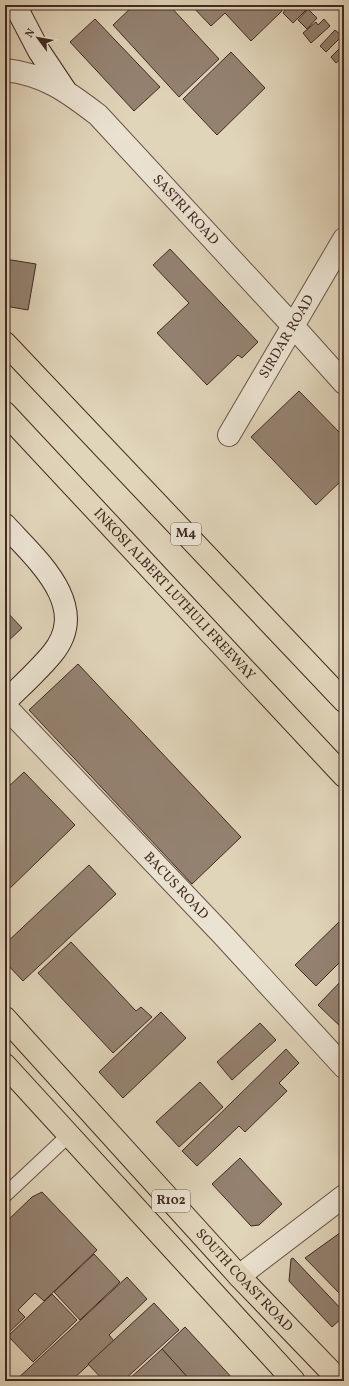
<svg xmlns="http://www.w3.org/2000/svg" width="349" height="1386" font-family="Vollkorn,serif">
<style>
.building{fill:#948271;stroke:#412a22}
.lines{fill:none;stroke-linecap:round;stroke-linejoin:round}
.lane-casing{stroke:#695448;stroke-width:16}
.street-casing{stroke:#695448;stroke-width:24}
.secondary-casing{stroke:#412a22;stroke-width:24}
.highway-casing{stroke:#412a22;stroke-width:24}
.lane{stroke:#ebe3d2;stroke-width:14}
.street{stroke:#ebe3d2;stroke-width:22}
.secondary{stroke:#ebe3d2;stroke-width:22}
.highway{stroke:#e0d4b9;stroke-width:22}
.labels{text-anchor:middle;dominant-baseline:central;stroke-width:3;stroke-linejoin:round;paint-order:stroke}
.shield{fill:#ebe3d2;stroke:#746257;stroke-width:1}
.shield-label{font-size:13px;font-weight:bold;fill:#412a22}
.street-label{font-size:14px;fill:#412a22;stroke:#ebe3d2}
</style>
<rect width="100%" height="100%" fill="#e0d4b9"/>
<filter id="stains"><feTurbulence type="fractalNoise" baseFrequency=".005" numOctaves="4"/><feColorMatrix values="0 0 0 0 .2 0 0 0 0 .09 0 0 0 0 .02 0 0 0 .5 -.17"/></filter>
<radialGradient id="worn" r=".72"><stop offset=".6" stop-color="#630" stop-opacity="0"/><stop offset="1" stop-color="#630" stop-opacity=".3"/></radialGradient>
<g class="building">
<path d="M134 5H169L219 59 179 97 113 25Z"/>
<path d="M191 5H276L282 11 251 41 225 13 211 26Z"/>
<path d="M282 5H305L308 8 293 23 283 13 286 9Z"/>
<path d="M308 9 317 18 307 29 298 20Z"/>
<path d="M95 19 160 87 134 111 70 42Z"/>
<path d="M324 19 330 26 311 43 303 33 316 22 318 25Z"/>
<path d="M335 30 342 36 326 52 320 46Z"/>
<path d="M344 44V56L336 63 331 57Z"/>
<path d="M231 52 265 88 217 135 183 99Z"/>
<path d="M344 63V71L340 67Z"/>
<path d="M170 249 258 342 242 358 238 355 207 385 157 333 189 303 153 265Z"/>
<path d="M5 259 36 264 28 310 5 306Z"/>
<path d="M299 391 344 437V478L316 505 251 437Z"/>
<path d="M5 610 22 628 5 644Z"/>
<path d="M78 664 241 837 192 884 29 710Z"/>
<path d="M24 772 75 825 5 893V790Z"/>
<path d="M89 865 116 894 23 981 5 962V944Z"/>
<path d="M344 917V958L316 986 295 965Z"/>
<path d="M71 942 136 1011 141 1007 152 1017 113 1053 38 973Z"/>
<path d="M344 978V1030L318 1005Z"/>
<path d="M161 1012 186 1038 123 1098 99 1072Z"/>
<path d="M260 1023 276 1040 232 1080 217 1062Z"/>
<path d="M286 1049 299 1063 279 1083 287 1091 245 1132 239 1126 197 1166 182 1151Z"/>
<path d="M200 1082 223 1107 179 1147 156 1122Z"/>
<path d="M240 1158 282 1204 259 1225 251 1226 212 1184Z"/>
<path d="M42 1192 97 1250 44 1301 35 1293 18 1310 25 1317 5 1336V1223L32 1197Z"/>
<path d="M344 1230V1298L305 1258Z"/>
<path d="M94 1254 120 1282 80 1320 54 1292Z"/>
<path d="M293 1258 344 1312V1316L332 1327 289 1281 291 1259Z"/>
<path d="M127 1277 147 1299 109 1335 114 1341 71 1381H15Z"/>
<path d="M52 1294 77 1320 33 1362 8 1336Z"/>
<path d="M154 1303 179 1330 123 1381H104L88 1364Z"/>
<path d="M344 1316V1325L340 1320Z"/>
<path d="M185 1327 235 1381H191L162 1349Z"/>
<path d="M162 1349 191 1381H127Z"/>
</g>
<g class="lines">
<g class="lane-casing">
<path id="lane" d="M5 1195 70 1134"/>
</g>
<g class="street-casing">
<g id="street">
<path id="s1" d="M5 70C44 74 68 92 98 115L293 326 344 383"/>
<path id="s2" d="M229 435 344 239"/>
<path id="s3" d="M5 706 222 934 344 1067"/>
<path d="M239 1276 344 1196"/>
</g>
</g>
<g class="secondary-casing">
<g id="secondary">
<path d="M15 5 39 51 65 90"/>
<path d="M5 525C36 559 92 606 52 654 38 671 21 686 5 702"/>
</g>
</g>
<g class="highway-casing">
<g id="highway">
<path d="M5 343 344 701"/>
<path id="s4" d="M5 413 344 776"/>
<path id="s5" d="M5 1018 239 1276 340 1381"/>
<path d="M5 1065 294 1381"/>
</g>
</g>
<use href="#lane" class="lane"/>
<use href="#street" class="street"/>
<use href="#secondary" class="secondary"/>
<use href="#highway" class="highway"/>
</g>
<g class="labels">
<g class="shield">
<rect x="171" y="523" width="30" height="22" rx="3"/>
<rect x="152" y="1190" width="38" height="22" rx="3"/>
</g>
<g class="shield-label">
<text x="186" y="534">M4</text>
<text x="171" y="1201">R102</text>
</g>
<g class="street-label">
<text stroke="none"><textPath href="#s1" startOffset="234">SASTRI ROAD</textPath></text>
<text stroke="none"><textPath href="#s2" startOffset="114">SIRDAR ROAD</textPath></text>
<text stroke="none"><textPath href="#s4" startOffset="248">INKOSI ALBERT LUTHULI FREEWAY</textPath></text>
<text stroke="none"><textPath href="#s3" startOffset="248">BACUS ROAD</textPath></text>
<text stroke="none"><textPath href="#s5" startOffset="355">SOUTH COAST ROAD</textPath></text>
</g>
</g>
<rect width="349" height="1386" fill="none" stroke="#e0d4b9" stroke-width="20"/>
<rect x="6" y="6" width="337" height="1374" fill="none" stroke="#412a22" stroke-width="2"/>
<rect x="10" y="10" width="329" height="1366" fill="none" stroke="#412a22"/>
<g transform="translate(38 38) rotate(302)" stroke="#ebe3d2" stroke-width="3" paint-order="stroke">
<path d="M0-3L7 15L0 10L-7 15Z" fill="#412a22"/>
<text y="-6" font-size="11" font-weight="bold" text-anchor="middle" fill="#412a22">N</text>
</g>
<rect width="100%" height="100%" filter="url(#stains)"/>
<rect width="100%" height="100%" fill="url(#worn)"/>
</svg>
